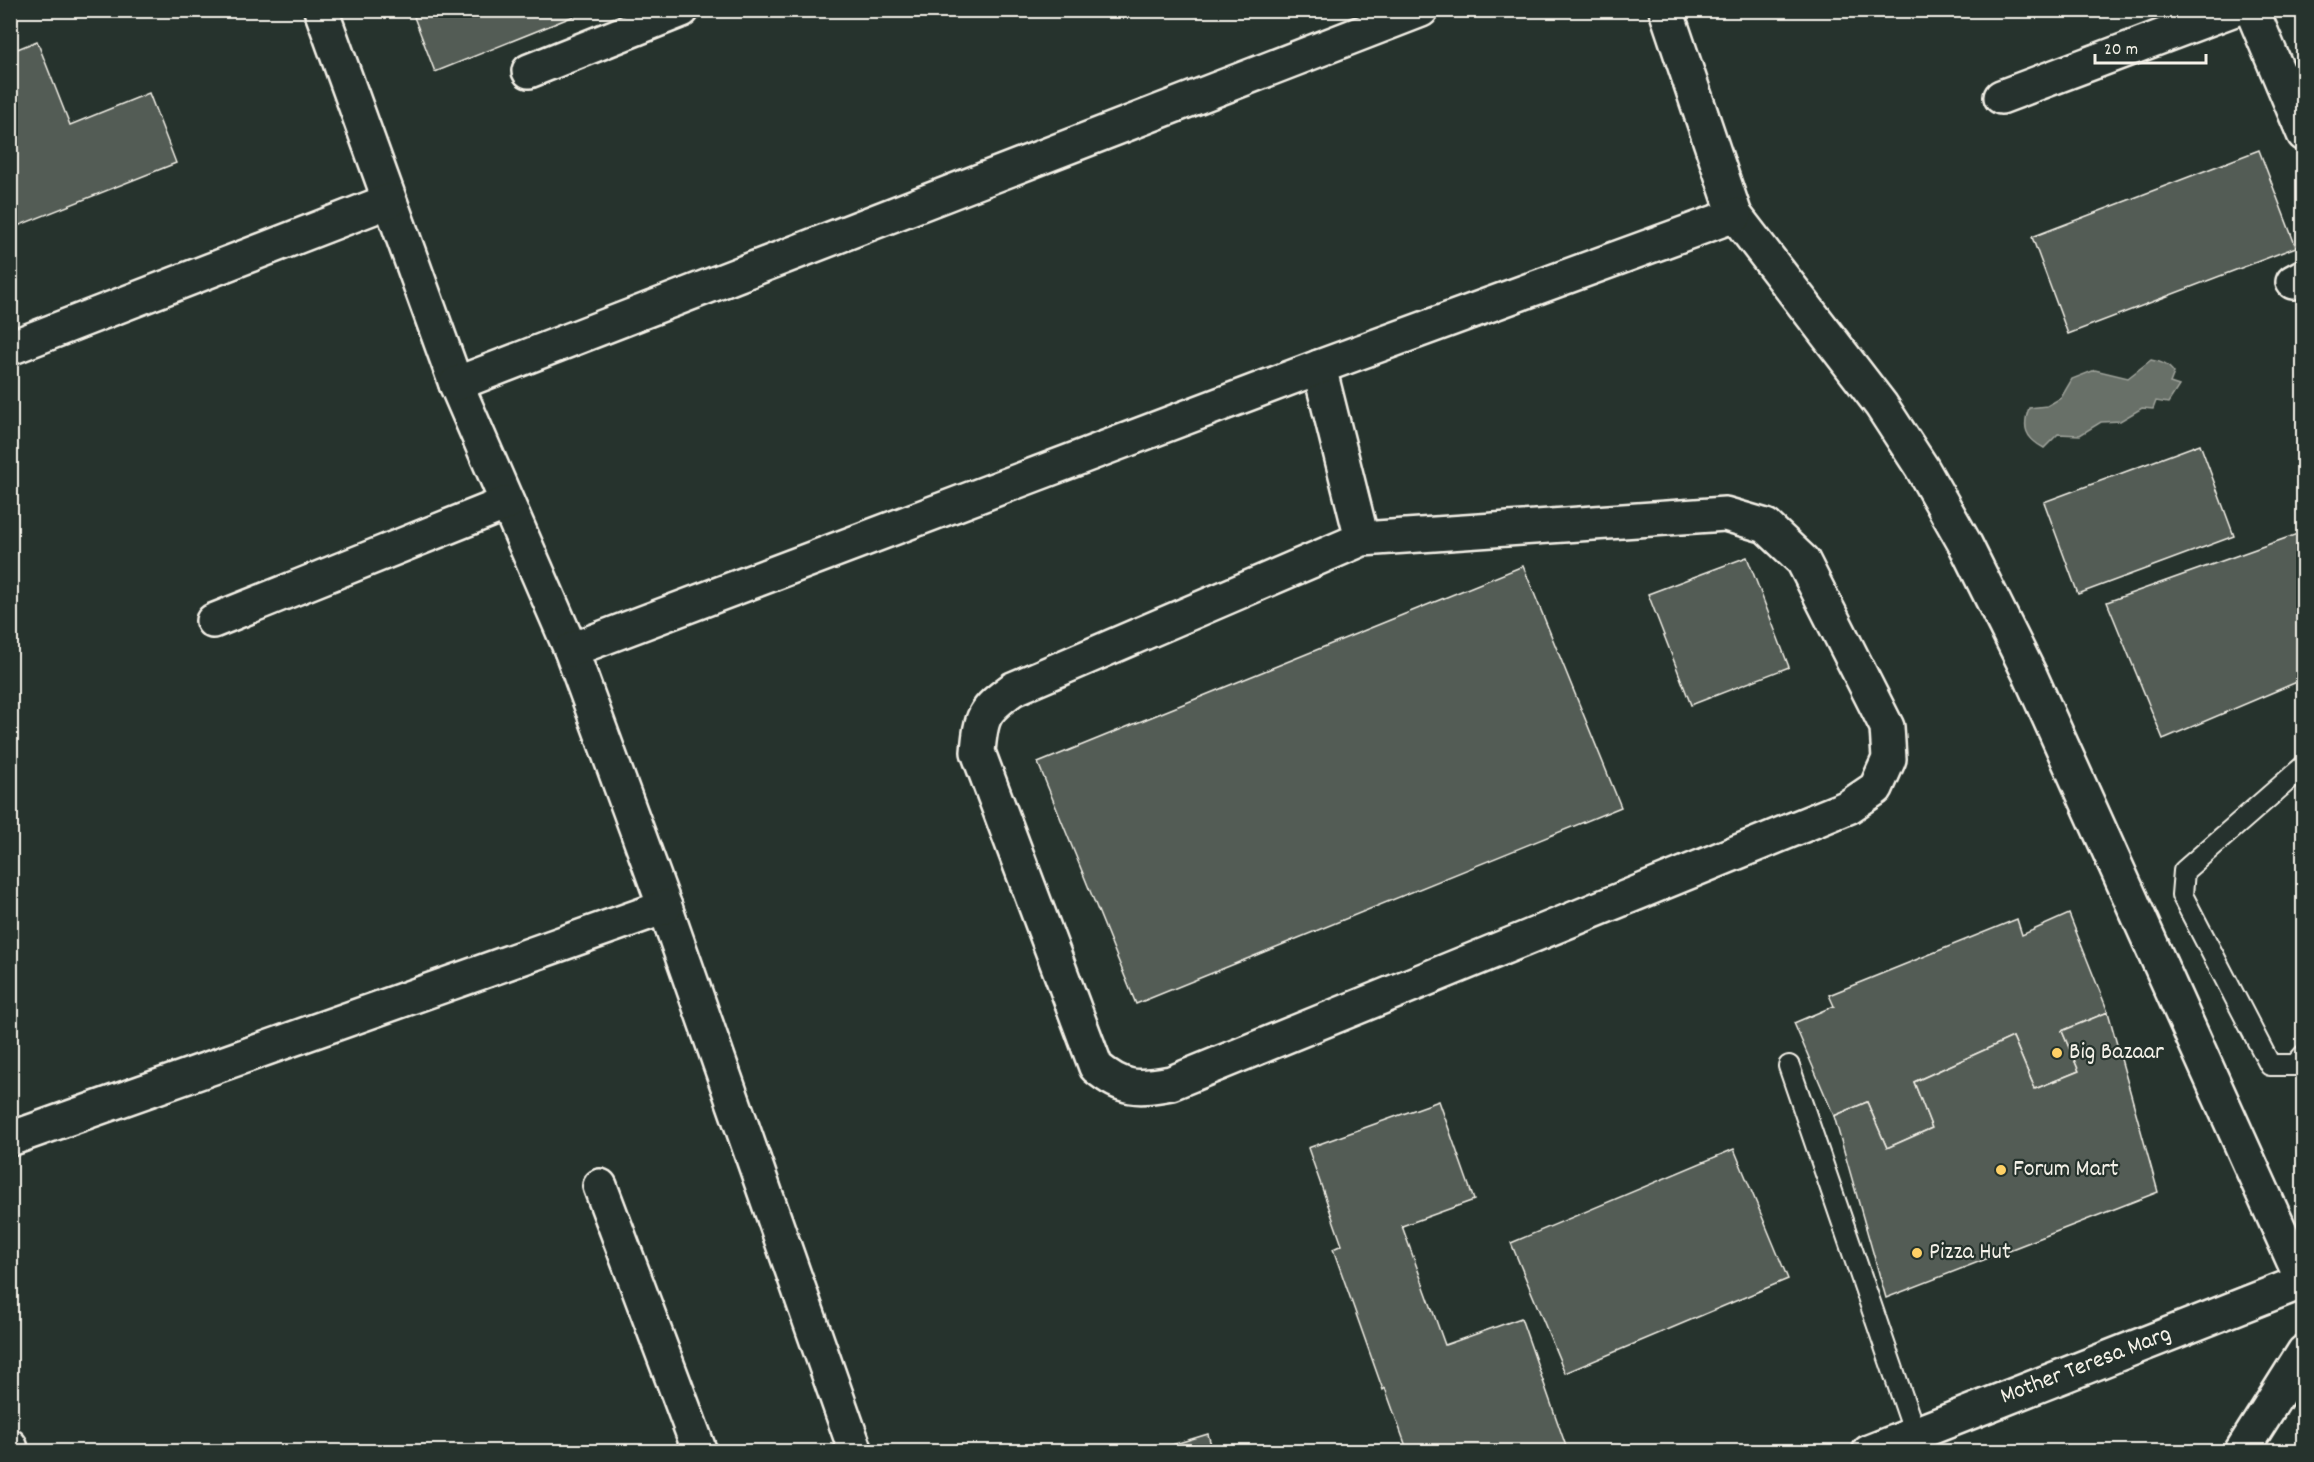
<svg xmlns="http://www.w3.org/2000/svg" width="2314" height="1462" font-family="Dekko,sans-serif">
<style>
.water{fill:#676f68;stroke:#9fa39b;stroke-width:1.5}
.building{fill:#525c55;stroke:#f4f1e8;stroke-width:1.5}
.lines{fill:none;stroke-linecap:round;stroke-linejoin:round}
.service-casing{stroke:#f4f1e8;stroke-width:24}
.minor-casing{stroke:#f4f1e8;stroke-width:38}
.tertiary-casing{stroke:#f4f1e8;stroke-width:38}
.service{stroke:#26332d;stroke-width:20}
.minor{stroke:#26332d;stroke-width:33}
.tertiary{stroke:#26332d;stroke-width:33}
.poi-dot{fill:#ffd166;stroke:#26332d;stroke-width:2}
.labels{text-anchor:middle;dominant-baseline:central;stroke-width:4.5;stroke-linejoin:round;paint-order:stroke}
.poi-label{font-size:24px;fill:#f4f1e8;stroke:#26332d;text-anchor:start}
.street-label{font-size:24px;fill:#f4f1e8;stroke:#26332d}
</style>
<rect width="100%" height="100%" fill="#26332d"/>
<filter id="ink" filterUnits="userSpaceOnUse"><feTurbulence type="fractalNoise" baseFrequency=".0167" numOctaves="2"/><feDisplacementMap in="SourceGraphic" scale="12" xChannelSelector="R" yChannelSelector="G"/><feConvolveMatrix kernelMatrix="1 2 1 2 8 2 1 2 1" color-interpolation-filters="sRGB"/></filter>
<g filter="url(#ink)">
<path class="water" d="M2151 360C2161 362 2168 364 2174 373L2170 383 2179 386 2168 403 2156 401 2153 409 2142 408 2120 421 2101 422 2080 435 2058 434 2044 448C2025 438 2022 427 2029 408L2047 406 2061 398 2072 379 2095 370 2128 378Z"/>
<g class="building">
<path d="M430 10H589L435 72 414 17Z"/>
<path d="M37 41 70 125 149 93 176 163 10 229V52Z"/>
<path d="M2259 150 2296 247 2068 334 2032 237Z"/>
<path d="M2200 444 2234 536 2078 594 2044 502Z"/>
<path d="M2303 532 2304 679 2163 739 2107 602Z"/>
<path d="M1747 557 1789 667 1691 705 1648 594Z"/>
<path d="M1523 566 1621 807 1136 1004 1038 763Z"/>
<path d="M2069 914 2108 1012 2062 1031 2079 1071 2035 1089 2013 1037 1914 1082 1932 1128 1887 1148 1867 1102 1834 1116 1794 1023 1834 1006 1829 995 2017 919 2022 935Z"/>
<path d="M2108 1012 2158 1192 1886 1298 1834 1116 1867 1102 1887 1148 1932 1128 1914 1082 2013 1037 2035 1089 2079 1071 2062 1031Z"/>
<path d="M1439 1101 1474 1200 1402 1226 1445 1345 1521 1318 1568 1452H1408L1385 1388 1383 1390 1378 1376 1333 1249 1342 1245 1308 1148Z"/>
<path d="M1734 1149 1788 1279 1565 1373 1511 1243Z"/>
<path d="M1208 1434 1213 1452H1149Z"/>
</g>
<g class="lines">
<g class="service-casing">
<g id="service">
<path d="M2304 766 2184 871 2182 895 2270 1065H2295L2304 1055"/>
<path d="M1789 1066 1915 1434"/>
</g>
</g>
<g class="minor-casing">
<g id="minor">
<path d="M321 10 456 384 571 650 665 907 856 1452"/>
<path d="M1666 10 1735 215 1881 405 1922 468 1965 544 2030 675 2304 1284"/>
<path d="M2252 10 2304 134"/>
<path d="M529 71 682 10"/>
<path d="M2001 97 2232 10"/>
<path d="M2293 282 2304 276"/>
<path d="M10 348 389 201"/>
<path d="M1319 367 1362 539 1013 689C983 711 981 716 978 752L1096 1067C1123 1090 1138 1089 1171 1083L1848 807 1876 788 1889 759 1887 727 1803 561 1766 526 1725 514 1362 539"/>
<path d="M456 384 1421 10"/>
<path d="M213 621 507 503"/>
<path d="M571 650 1319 367 1735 215"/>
<path d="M10 1139 665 907"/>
<path d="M600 1186 700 1452"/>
<path d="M10 1446 12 1452"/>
<path d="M2241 1452 2304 1352"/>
</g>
</g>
<g class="tertiary-casing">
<path id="tertiary" d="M1869 1452 2304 1281"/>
</g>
<use href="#service" class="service"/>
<use href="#minor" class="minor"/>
<use href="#tertiary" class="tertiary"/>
</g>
</g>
<g class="poi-dot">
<circle cx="2057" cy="1053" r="6"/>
<circle cx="2001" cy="1170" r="6"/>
<circle cx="1917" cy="1253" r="6"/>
</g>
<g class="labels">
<g class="poi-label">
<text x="2069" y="1053">Big Bazaar</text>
<text x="2013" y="1170">Forum Mart</text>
<text x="1929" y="1253">Pizza Hut</text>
</g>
<g class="street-label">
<text transform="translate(2086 1366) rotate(-21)">Mother Teresa Marg</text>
</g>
</g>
<rect width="2314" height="1462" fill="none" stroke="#26332d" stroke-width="36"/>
<rect x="18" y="18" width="2278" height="1426" fill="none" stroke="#f4f1e8" stroke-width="2" filter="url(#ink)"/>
<path d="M2095 54v9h111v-9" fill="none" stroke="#f4f1e8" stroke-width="3"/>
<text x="2104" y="54" font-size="18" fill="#f4f1e8" stroke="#26332d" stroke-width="4.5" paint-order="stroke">20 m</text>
</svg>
